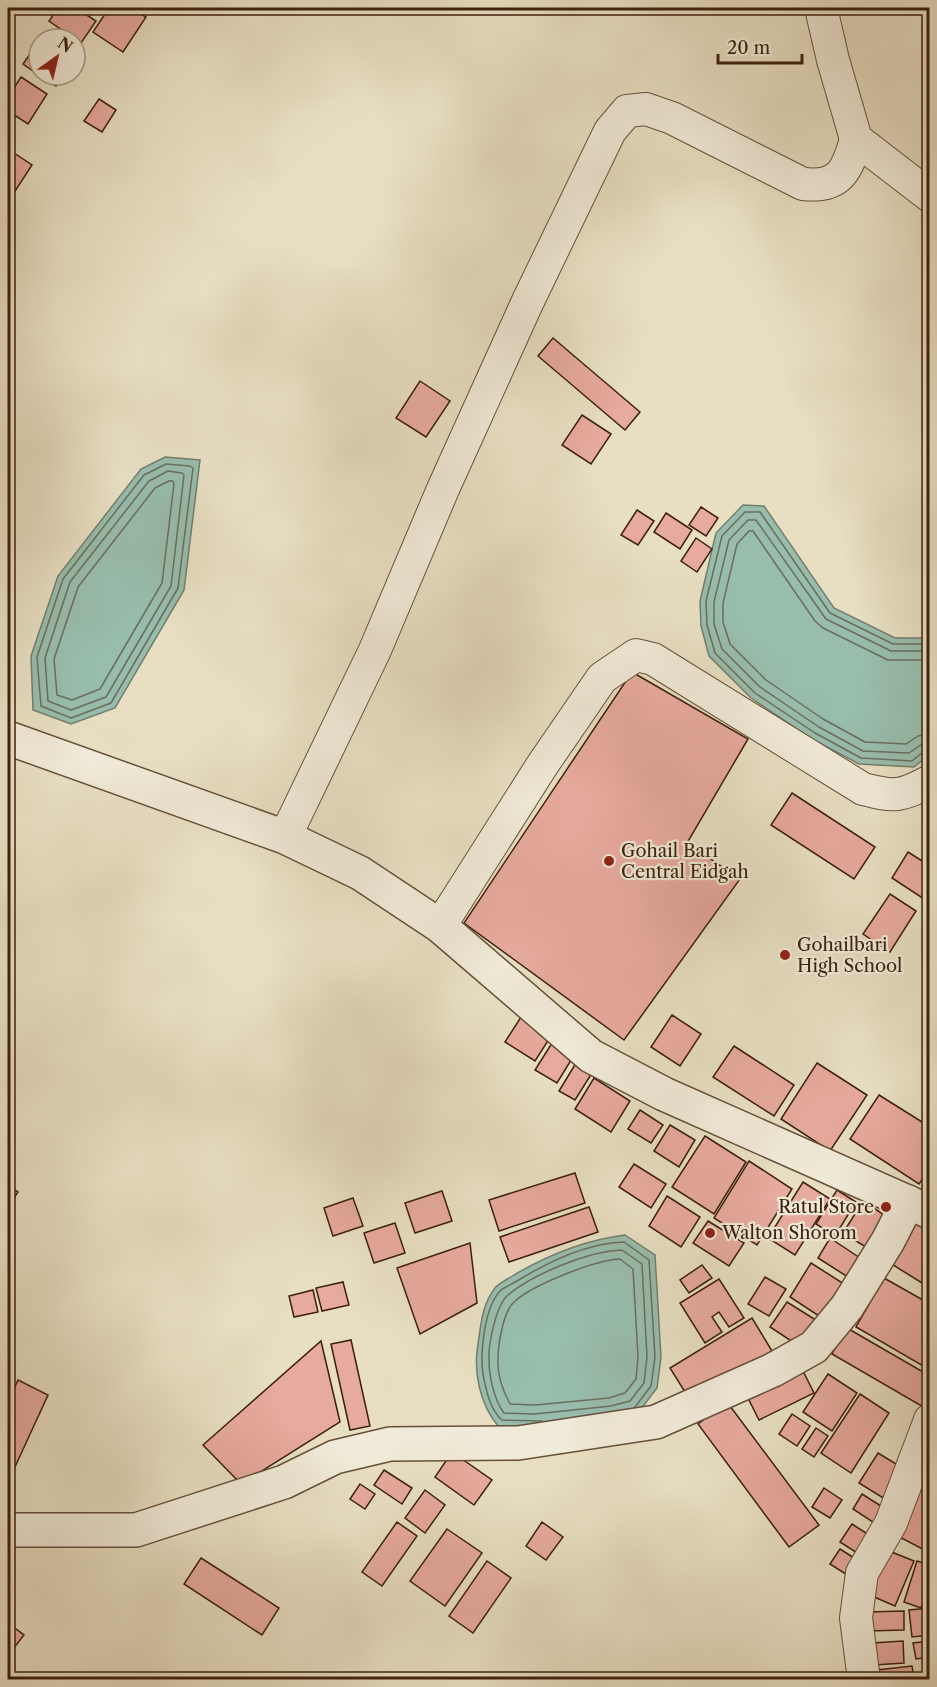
<svg xmlns="http://www.w3.org/2000/svg" width="937" height="1687" font-family="'Libre Caslon Text',serif">
<style>
.water{fill:#98bdad;stroke:#737e6d;stroke-width:1.5}
.lines{fill:none;stroke-linecap:round;stroke-linejoin:round}
.shore{stroke:#6a6e5d;stroke-width:1.5}
.building{fill:#e7aa9e;stroke:#3c200d;stroke-width:1.5}
.minor-casing{stroke:#67503a;stroke-width:34}
.tertiary-casing{stroke:#67503a;stroke-width:36}
.minor{stroke:#f0ead8;stroke-width:32}
.tertiary{stroke:#f0ead8;stroke-width:33}
.poi-dot{fill:#8f2418;stroke:#f0ead8;stroke-width:2}
.labels{text-anchor:middle;dominant-baseline:central;stroke-width:4.5;stroke-linejoin:round;paint-order:stroke}
.poi-label{font-size:18px;fill:#3c200d;stroke:#f0ead8;text-anchor:start}
</style>
<rect width="100%" height="100%" fill="#e8dfc3"/>
<filter id="stains"><feTurbulence type="fractalNoise" baseFrequency=".00333" numOctaves="4"/><feColorMatrix values="0 0 0 0 .2 0 0 0 0 .09 0 0 0 0 .02 0 0 0 .5 -.17"/></filter>
<radialGradient id="worn" r=".72"><stop offset=".6" stop-color="#630" stop-opacity="0"/><stop offset="1" stop-color="#630" stop-opacity=".3"/></radialGradient>
<g class="water">
<path d="M165 457 200 460 184 590 115 708 71 724 33 710 31 656 58 576 141 469Z"/>
<path d="M743 505 764 506 834 608 895 638H929V755L914 767 859 764 812 739 751 698 709 656 701 626 700 601 716 533Z"/>
<path d="M625 1235 655 1255 661 1357 657 1388 637 1414 535 1428 498 1426C480 1404 473 1372 478 1344 481 1324 482 1305 495 1288 499 1283 508 1279 514 1275 548 1255 585 1240 625 1235Z"/>
</g>
<g class="lines">
<g class="shore">
<path d="M166 464 190 466 193 468 178 588 111 703 71 718 41 706 37 657 63 579 144 475Z"/>
<path d="M168 471 182 473 184 475 171 586 106 697 71 710 48 701 45 658 70 582 149 481Z"/>
<path d="M169 481H173L174 484 162 583 100 689 72 700 57 695 54 659 78 587 155 488Z"/>
<path d="M930 644H893L830 613 760 512H745L722 536 706 601 707 625 715 653 755 693 815 733 861 758 912 761 924 751H930"/>
<path d="M930 651H891L826 619 756 520H748L729 540 714 602V624L722 649 760 687 819 727 863 751 909 753 922 744 930 743"/>
<path d="M930 660H888L823 628 815 621 753 531H749L737 544 723 603V622L730 644 766 680 823 719 865 742 906 744 918 736 930 734"/>
<path d="M622 1250 642 1264 647 1357 644 1383 630 1401 611 1406 535 1414 504 1413C494 1400 489 1376 489 1360 488 1345 496 1305 508 1295 533 1274 589 1251 622 1250Z"/>
<path d="M620 1259 633 1269 638 1357 636 1379 625 1393 609 1398 535 1405 510 1404C503 1391 497 1374 498 1359 498 1345 503 1312 514 1302 532 1285 595 1260 620 1259Z"/>
<path d="M542 1421 502 1420C490 1410 486 1390 483 1374 480 1353 484 1307 501 1290 505 1287 512 1284 517 1281 548 1262 587 1243 624 1242L649 1260 655 1357 651 1386 635 1407"/>
</g>
</g>
<g class="building">
<path d="M58 8H76L96 21 81 43 49 21Z"/>
<path d="M109 8H132L146 17 123 52 93 32Z"/>
<path d="M39 41V75L23 64Z"/>
<path d="M39 75H64L56 86Z"/>
<path d="M21 77 47 94 28 124 8 111V97Z"/>
<path d="M99 99 116 110 102 132 84 121Z"/>
<path d="M8 149 32 165 8 202Z"/>
<path d="M553 338 640 412 625 430 538 356Z"/>
<path d="M420 381 450 401 426 437 396 418Z"/>
<path d="M582 415 611 434 591 464 562 445Z"/>
<path d="M701 507 718 518 706 536 689 525Z"/>
<path d="M637 510 654 521 638 545 621 535Z"/>
<path d="M666 513 692 530 680 549 654 532Z"/>
<path d="M696 538 712 549 697 572 681 561Z"/>
<path d="M632 672 748 739 687 843 740 879 624 1040 464 923Z"/>
<path d="M792 793 875 847 854 879 771 825Z"/>
<path d="M908 852 930 866V897L927 901 892 878Z"/>
<path d="M890 894 916 911 890 952 863 934Z"/>
<path d="M672 1015 701 1034 680 1066 651 1047Z"/>
<path d="M521 1017 551 1036 535 1061 505 1042Z"/>
<path d="M552 1043 573 1057 557 1083 535 1070Z"/>
<path d="M734 1046 794 1085 774 1116 713 1077Z"/>
<path d="M576 1063 592 1073 575 1100 559 1091Z"/>
<path d="M817 1063 867 1095 830 1151 781 1119Z"/>
<path d="M594 1078 630 1101 611 1132 575 1109Z"/>
<path d="M879 1095 930 1127V1168L919 1184 850 1139Z"/>
<path d="M640 1110 663 1125 651 1143 628 1129Z"/>
<path d="M670 1125 695 1140 679 1167 654 1151Z"/>
<path d="M705 1136 746 1162 714 1214 672 1187Z"/>
<path d="M749 1161 792 1189 757 1245 714 1218Z"/>
<path d="M634 1164 666 1184 651 1208 619 1187Z"/>
<path d="M575 1173 585 1203 499 1231 489 1200Z"/>
<path d="M803 1182 830 1199 795 1255 768 1238Z"/>
<path d="M8 1185 18 1192 8 1207Z"/>
<path d="M837 1190 856 1202 835 1236 816 1224Z"/>
<path d="M442 1191 452 1221 415 1233 405 1203Z"/>
<path d="M667 1196 700 1217 681 1247 649 1226Z"/>
<path d="M353 1198 363 1226 333 1236 324 1208Z"/>
<path d="M863 1201 889 1218 869 1249 843 1233Z"/>
<path d="M589 1207 598 1232 509 1262 500 1237Z"/>
<path d="M918 1218 930 1225V1271L922 1283 890 1263Z"/>
<path d="M708 1221 744 1243 729 1266 693 1243Z"/>
<path d="M395 1223 405 1253 374 1263 364 1233Z"/>
<path d="M830 1238 863 1260 851 1279 818 1258Z"/>
<path d="M470 1243 477 1303 420 1334 397 1268Z"/>
<path d="M811 1263 844 1284 822 1318 790 1297Z"/>
<path d="M702 1265 712 1278 689 1293 680 1280Z"/>
<path d="M765 1277 786 1289 769 1316 748 1304Z"/>
<path d="M884 1278 930 1304V1370L856 1327Z"/>
<path d="M719 1279 744 1318 729 1327 719 1312 712 1317 722 1332 705 1343 680 1303Z"/>
<path d="M343 1282 349 1305 322 1311 316 1288Z"/>
<path d="M313 1290 318 1312 294 1317 289 1296Z"/>
<path d="M787 1302 819 1322 802 1348 770 1327Z"/>
<path d="M752 1318 772 1351 690 1400 670 1368Z"/>
<path d="M847 1328 930 1376V1401L925 1408 832 1354Z"/>
<path d="M351 1340 370 1426 350 1430 331 1344Z"/>
<path d="M321 1341 340 1422 241 1484 203 1445Z"/>
<path d="M803 1371 814 1393 759 1420 748 1398Z"/>
<path d="M828 1374 857 1393 832 1431 803 1412Z"/>
<path d="M18 1380 48 1395 8 1482V1402Z"/>
<path d="M860 1394 889 1413 851 1473 821 1453Z"/>
<path d="M727 1402 819 1525 789 1547 698 1424Z"/>
<path d="M792 1414 810 1426 797 1446 779 1434Z"/>
<path d="M816 1428 828 1436 814 1457 802 1449Z"/>
<path d="M452 1452 492 1480 474 1505 435 1477Z"/>
<path d="M878 1453 906 1470 888 1501 859 1483Z"/>
<path d="M384 1470 412 1488 402 1504 374 1485Z"/>
<path d="M360 1484 375 1494 365 1509 350 1499Z"/>
<path d="M913 1487 930 1496V1553L890 1532Z"/>
<path d="M824 1488 842 1500 830 1518 812 1507Z"/>
<path d="M425 1490 445 1505 425 1533 405 1518Z"/>
<path d="M862 1494 892 1513 882 1528 853 1509Z"/>
<path d="M397 1522 417 1536 382 1586 362 1572Z"/>
<path d="M542 1522 563 1537 546 1560 526 1546Z"/>
<path d="M852 1524 877 1540 865 1558 840 1542Z"/>
<path d="M447 1529 482 1553 445 1606 410 1581Z"/>
<path d="M840 1549 862 1563 852 1578 830 1564Z"/>
<path d="M884 1549 914 1561 895 1606 865 1593Z"/>
<path d="M201 1558 279 1608 262 1635 184 1584Z"/>
<path d="M487 1561 511 1578 473 1633 449 1616Z"/>
<path d="M917 1561 930 1565V1582L921 1608 904 1602Z"/>
<path d="M930 1608V1635L912 1637 909 1610Z"/>
<path d="M904 1611V1630L867 1631 866 1612Z"/>
<path d="M8 1623 24 1635 13 1649 8 1645Z"/>
<path d="M903 1641 904 1663 874 1665 872 1643Z"/>
<path d="M930 1641V1657L916 1659 913 1643Z"/>
<path d="M912 1666 914 1678 879 1680 877 1670Z"/>
</g>
<g class="lines">
<g class="minor-casing">
<g id="minor">
<path d="M821 8 833 60 856 139 930 196"/>
<path d="M285 837 375 650 443 489 528 301 610 131 627 111 646 109 672 118 803 184C839 188 847 172 856 139"/>
<path d="M440 926 543 764 602 678 636 655 653 659 863 789C895 797 900 797 930 781"/>
<path d="M864 1680 856 1618 862 1573 891 1523 930 1420"/>
</g>
</g>
<g class="tertiary-casing">
<g id="tertiary">
<path d="M8 738 285 837 360 873 440 926 591 1056 664 1094 930 1212"/>
<path d="M8 1530H136L284 1482 335 1457 390 1444 518 1443 656 1422 773 1370 814 1347 847 1307 888 1241 908 1202"/>
</g>
</g>
<use href="#minor" class="minor"/>
<use href="#tertiary" class="tertiary"/>
</g>
<g class="poi-dot">
<circle cx="609" cy="861" r="6"/>
<circle cx="785" cy="955" r="6"/>
<circle cx="886" cy="1207" r="6"/>
<circle cx="710" cy="1233" r="6"/>
</g>
<g class="labels">
<g class="poi-label">
<text x="621" y="851">Gohail Bari<tspan x="621" dy="21">Central Eidgah</tspan></text>
<text x="797" y="945">Gohailbari<tspan x="797" dy="21">High School</tspan></text>
<text x="874" y="1207" text-anchor="end">Ratul Store</text>
<text x="722" y="1233">Walton Shorom</text>
</g>
</g>
<rect width="937" height="1687" fill="none" stroke="#e8dfc3" stroke-width="30"/>
<rect x="9" y="9" width="919" height="1669" fill="none" stroke="#3c200d" stroke-width="3"/>
<rect x="15" y="15" width="907" height="1657" fill="none" stroke="#3c200d" stroke-width="1.5"/>
<g transform="translate(57 57) rotate(34)"><circle r="28" fill="#f0ead8" stroke="#a89987" stroke-width="1.5"/>
<path d="M0-4.5L10 22L0 15L-10 22Z" fill="#8f2418"/>
<text y="-9" font-size="16" font-weight="bold" text-anchor="middle" fill="#3c200d">N</text>
</g>
<path d="M718 54v9h84v-9" fill="none" stroke="#3c200d" stroke-width="3"/>
<text x="727" y="54" font-size="18" fill="#3c200d" stroke="#f0ead8" stroke-width="4.5" paint-order="stroke">20 m</text>
<rect width="100%" height="100%" filter="url(#stains)"/>
<rect width="100%" height="100%" fill="url(#worn)"/>
</svg>
